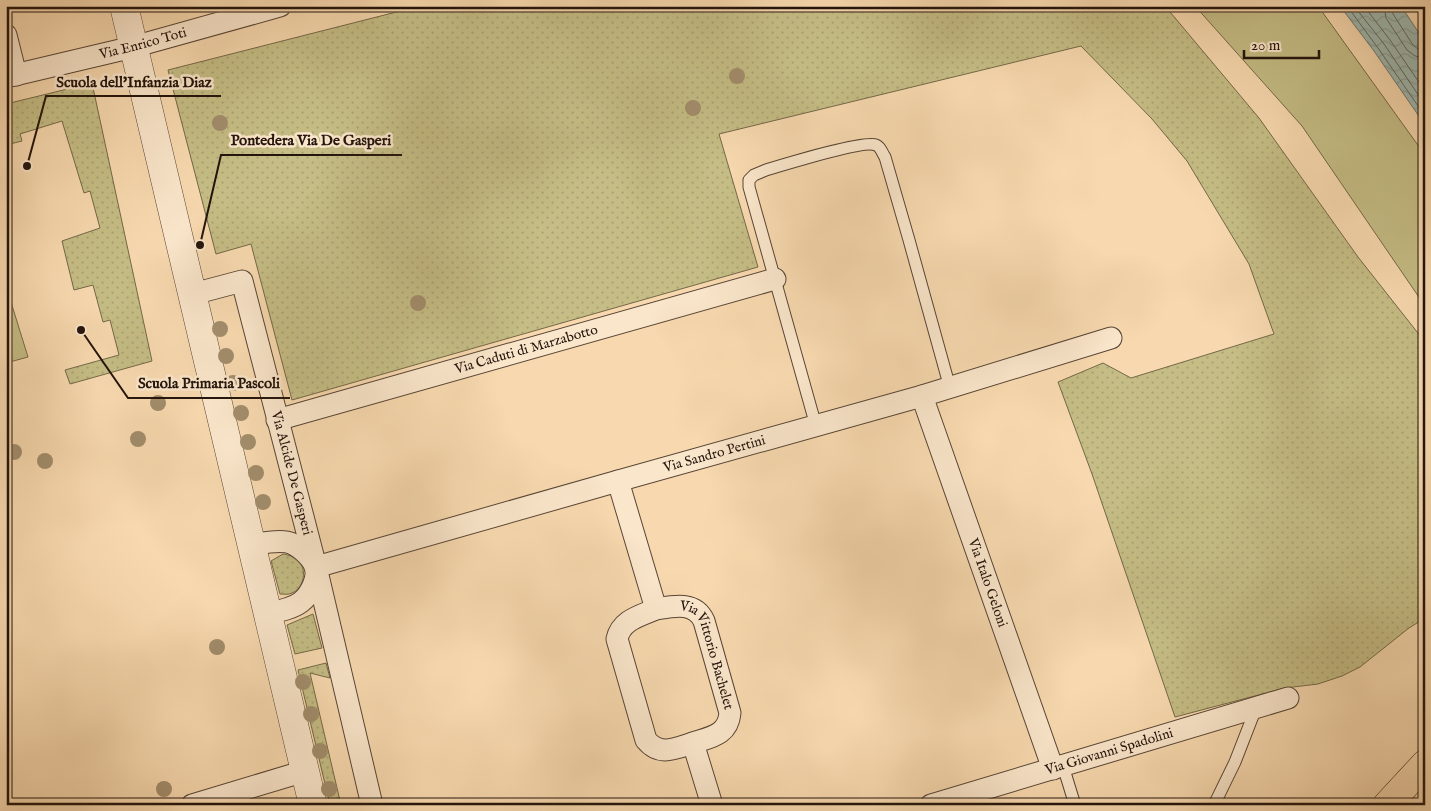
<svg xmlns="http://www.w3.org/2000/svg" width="1431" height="811" font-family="'IM FELL English',serif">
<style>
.grass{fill:url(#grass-dots);stroke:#746848}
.park{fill:#c5bd85;stroke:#746848}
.water{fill:url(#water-waves);stroke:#6d776f}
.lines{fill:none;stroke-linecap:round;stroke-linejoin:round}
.shore{stroke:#60665e;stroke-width:1}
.service-casing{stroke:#584535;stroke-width:13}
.minor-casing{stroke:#584535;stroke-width:23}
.tertiary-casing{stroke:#584535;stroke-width:29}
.primary-casing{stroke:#23140c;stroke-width:29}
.service{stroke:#fae6cb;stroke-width:11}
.minor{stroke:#fae6cb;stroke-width:21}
.tertiary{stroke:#fae6cb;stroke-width:28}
.primary{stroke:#f8d9af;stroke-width:28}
.tree{fill:#a28d6c}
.labels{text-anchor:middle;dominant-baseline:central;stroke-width:5;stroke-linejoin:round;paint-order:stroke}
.street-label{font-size:14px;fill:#23140c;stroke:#fae6cb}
.leader{fill:none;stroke:#23140c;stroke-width:2}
.callout-dot{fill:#23140c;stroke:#fae6cb;stroke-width:2}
.callout-label{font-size:15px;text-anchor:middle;font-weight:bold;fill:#23140c;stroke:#fae6cb;stroke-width:5;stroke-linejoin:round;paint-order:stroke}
</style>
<defs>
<pattern id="grass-dots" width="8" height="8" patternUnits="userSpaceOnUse" patternTransform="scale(1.25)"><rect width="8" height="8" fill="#c5bd85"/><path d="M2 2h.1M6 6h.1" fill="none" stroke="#a9a272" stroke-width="1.8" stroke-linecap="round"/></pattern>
<pattern id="water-waves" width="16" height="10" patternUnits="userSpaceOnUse" patternTransform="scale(1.25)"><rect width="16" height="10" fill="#9eb9b1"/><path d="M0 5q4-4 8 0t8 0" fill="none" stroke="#889e97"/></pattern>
</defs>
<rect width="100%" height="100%" fill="#f8d9af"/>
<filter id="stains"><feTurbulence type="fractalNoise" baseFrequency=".004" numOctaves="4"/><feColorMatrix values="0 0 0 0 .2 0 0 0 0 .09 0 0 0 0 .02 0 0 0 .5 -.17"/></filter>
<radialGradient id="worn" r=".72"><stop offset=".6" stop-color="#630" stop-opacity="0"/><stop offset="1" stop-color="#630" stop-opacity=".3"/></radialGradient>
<g class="grass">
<path d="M420 6H1165L1259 118 1358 257 1425 342V618L1409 628 1360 667 1342 676 1318 684 1285 688 1175 717 1092 474 1058 382 1103 363 1131 378 1274 334 1249 264 1187 161 1152 119 1081 46 719 134 758 267 292 400 251 244 216 254 168 70Z"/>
<path d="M92 83 152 361 70 384 65 370 119 355 110 320 103 322 93 285 74 290 62 241 100 228 90 191 84 193 62 121 20 134 22 141 6 145V104Z"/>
<path d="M283 554C289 555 296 557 300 563 307 572 303 589 292 593 289 595 283 594 280 594L271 561Z"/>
<path d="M313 614 322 648 295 654 287 625Z"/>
<path d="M326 663 330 678 310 673 341 805H330L298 670Z"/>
</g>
<g class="park">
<path d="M1195 6H1318L1425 155V306L1302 126Z"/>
<path d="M6 286 28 357 6 363Z"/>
</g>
<path class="water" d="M1340 6H1401L1425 42V125L1374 51Z"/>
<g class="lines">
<g class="shore">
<path d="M1347 6 1378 48 1425 116"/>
<path d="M1354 6 1384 44 1425 105"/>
<path d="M1364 6 1390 40 1425 91"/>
<path d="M1384 6 1386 18 1407 50 1415 56 1425 58"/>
<path d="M1391 6 1393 14 1413 45 1418 49 1425 51"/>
</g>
<g class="service-casing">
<g id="service">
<path d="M816 426 749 187V180L754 175 766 170C783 165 864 140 876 145 881 147 882 153 885 157L909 240 950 388"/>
<path d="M1063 766 1075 805"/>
<path d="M1214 805 1235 762 1256 708"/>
</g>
</g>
<g class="minor-casing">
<g id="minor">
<path d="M6 35 16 75"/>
<path id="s1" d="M6 77 133 47 280 6"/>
<path id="s2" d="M193 294 242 281 316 567 372 805"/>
<path id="s3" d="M922 396 1053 769"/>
<path id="s4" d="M277 420 775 279"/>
<path d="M618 481 656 609C640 616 621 620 617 639L646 740C660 757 676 748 693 743L712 805"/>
<path d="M252 545C263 543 275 540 287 542 297 544 312 557 315 567 319 578 310 595 301 602 292 609 279 611 268 613"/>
<path id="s5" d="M316 567 618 481 922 396 1111 338"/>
<path id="s6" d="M656 609C674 606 695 601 704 621L730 713C728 735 711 737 693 743"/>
<path d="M192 805 305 771"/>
<path id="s7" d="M931 805 1288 698"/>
</g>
</g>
<g class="tertiary-casing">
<path id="tertiary" d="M124 6 313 805"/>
</g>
<g class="primary-casing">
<path id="primary" d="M1387 805 1425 764"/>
</g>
<use href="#service" class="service"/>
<use href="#minor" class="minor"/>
<use href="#tertiary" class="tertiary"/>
<use href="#primary" class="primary"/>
</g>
<g class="tree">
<circle cx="737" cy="76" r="8"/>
<circle cx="693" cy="108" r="8"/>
<circle cx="220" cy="123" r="8"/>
<circle cx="418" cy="303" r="8"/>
<circle cx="220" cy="329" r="8"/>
<circle cx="226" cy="356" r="8"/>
<circle cx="233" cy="383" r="8"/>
<circle cx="158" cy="403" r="8"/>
<circle cx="241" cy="413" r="8"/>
<circle cx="138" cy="439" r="8"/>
<circle cx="248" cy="442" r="8"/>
<circle cx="14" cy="452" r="8"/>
<circle cx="45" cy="461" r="8"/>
<circle cx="256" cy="473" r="8"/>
<circle cx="263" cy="502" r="8"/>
<circle cx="217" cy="647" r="8"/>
<circle cx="303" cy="682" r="8"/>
<circle cx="311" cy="714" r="8"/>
<circle cx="320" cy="751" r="8"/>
<circle cx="164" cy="789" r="8"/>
<circle cx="329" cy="789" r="8"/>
</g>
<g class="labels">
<g class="street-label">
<text stroke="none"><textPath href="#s1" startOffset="141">Via Enrico Toti</textPath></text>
<text stroke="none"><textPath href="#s4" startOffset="259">Via Caduti di Marzabotto</textPath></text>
<text stroke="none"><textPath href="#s5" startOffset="414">Via Sandro Pertini</textPath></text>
<text stroke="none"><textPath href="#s2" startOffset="249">Via Alcide De Gasperi</textPath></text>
<text stroke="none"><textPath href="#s3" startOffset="198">Via Italo Geloni</textPath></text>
<text stroke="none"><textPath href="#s6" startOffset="85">Via Vittorio Bachelet</textPath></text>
<text stroke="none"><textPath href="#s7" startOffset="186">Via Giovanni Spadolini</textPath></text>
</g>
</g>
<path class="leader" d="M27 166L46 96H221M200 245L221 155H402M81 330L128 398H290"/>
<g class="callout-dot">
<circle cx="27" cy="166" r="5"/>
<circle cx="200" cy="245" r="5"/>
<circle cx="81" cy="330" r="5"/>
</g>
<g class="callout-label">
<text x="134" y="87">Scuola dell'Infanzia Diaz</text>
<text x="311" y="145">Pontedera Via De Gasperi</text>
<text x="209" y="388">Scuola Primaria Pascoli</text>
</g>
<rect width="1431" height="811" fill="none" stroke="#f8d9af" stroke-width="25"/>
<rect x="8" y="8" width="1416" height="796" fill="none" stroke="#23140c" stroke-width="2.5"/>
<rect x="12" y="12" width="1406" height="786" fill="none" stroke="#23140c"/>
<path d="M1244 50v8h75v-8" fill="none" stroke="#23140c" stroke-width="2.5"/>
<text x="1251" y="50" font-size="15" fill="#23140c" stroke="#fae6cb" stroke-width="4" paint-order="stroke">20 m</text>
<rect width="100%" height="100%" filter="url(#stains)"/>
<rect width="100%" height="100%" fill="url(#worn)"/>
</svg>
